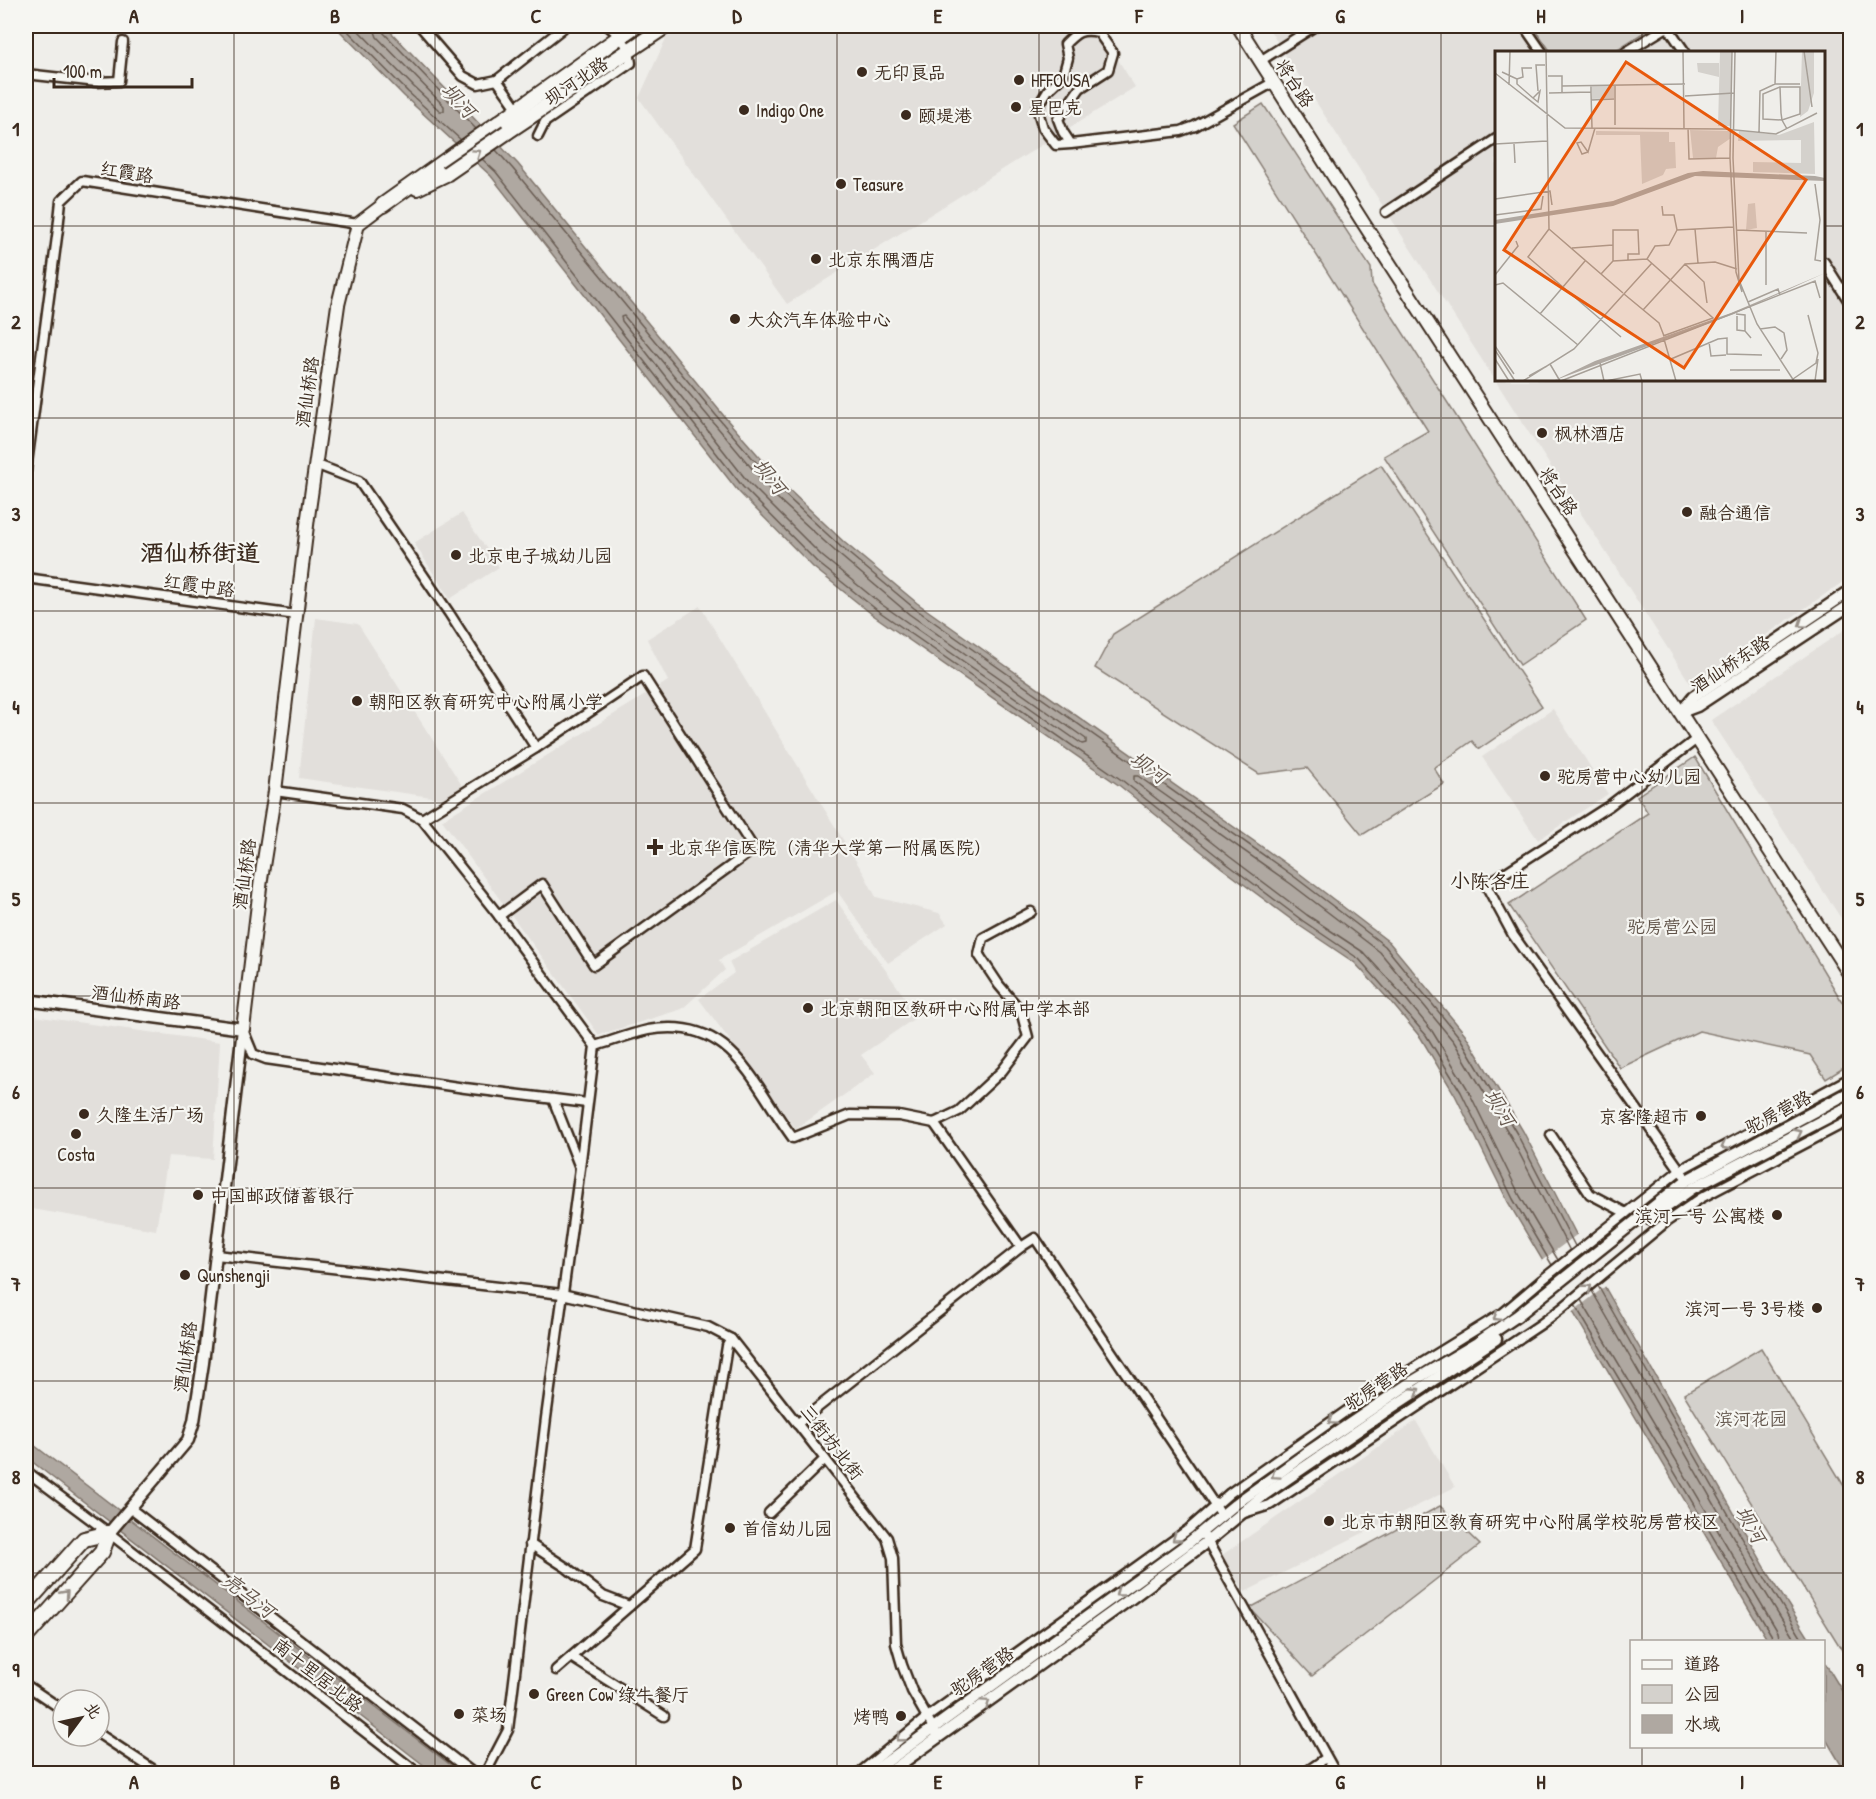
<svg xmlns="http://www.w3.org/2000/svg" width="1876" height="1799" font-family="'Patrick Hand','LXGW WenKai TC',sans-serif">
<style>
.built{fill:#e2dfdb;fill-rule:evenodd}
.green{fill:#d4d1cc;stroke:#887e75;stroke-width:1.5}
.water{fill:#afa8a1;stroke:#81766d;stroke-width:1.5}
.pier{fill:#efeeea}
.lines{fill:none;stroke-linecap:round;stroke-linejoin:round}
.shore{stroke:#695c52;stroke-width:1.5}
.minor-casing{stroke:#3b2a1e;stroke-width:13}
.tertiary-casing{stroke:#3b2a1e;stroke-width:15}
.secondary-casing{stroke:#3b2a1e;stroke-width:16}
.primary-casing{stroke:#3b2a1e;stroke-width:18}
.minor{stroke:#f6f6f2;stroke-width:8}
.tertiary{stroke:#f6f6f2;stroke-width:10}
.secondary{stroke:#f6f6f2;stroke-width:12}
.primary{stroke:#f6f6f2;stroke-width:14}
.primary-bridge-casing{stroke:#3b2a1e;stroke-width:18;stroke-linecap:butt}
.primary-bridge{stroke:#f6f6f2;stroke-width:14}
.oneway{stroke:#989088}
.grid{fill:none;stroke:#3b2a1e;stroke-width:1.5;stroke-opacity:0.55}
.poi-dot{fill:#3b2a1e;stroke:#f6f6f2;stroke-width:2}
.labels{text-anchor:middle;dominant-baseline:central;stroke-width:4.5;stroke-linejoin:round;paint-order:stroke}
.poi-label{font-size:18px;fill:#3b2a1e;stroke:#f6f6f2;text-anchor:start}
.street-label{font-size:18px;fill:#3b2a1e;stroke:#f6f6f2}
.park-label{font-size:18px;fill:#61544a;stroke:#f6f6f2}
.water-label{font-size:20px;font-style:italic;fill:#64564c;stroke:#f6f6f2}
.neighbourhood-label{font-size:20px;fill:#3b2a1e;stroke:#f6f6f2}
.district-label{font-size:24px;font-weight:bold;fill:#3b2a1e;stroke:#f6f6f2}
.inset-road{fill:none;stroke:#a7a098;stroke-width:1.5}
.view{fill:#e8590c;fill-opacity:0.15;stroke:#e8590c;stroke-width:3}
.inset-edge{fill:none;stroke:#3b2a1e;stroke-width:3}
.neatline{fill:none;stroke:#3b2a1e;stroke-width:2}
.grid-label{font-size:20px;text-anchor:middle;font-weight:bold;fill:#3b2a1e}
</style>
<rect width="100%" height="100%" fill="#efeeea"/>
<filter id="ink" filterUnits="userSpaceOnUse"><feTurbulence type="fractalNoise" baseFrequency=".0167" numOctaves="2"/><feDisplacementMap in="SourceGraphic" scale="12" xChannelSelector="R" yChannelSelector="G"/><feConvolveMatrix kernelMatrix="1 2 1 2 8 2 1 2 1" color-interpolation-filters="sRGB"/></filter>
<g filter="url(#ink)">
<g class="built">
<path d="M681 26H1049L1053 32 1066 26H1097L1135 87 787 304 639 98 668 34Z"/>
<path d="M1267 26H1850V577L1692 686ZM1496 52H1824V380H1496Z"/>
<path d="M462 513 499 567 450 599 414 543Z"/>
<path d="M700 606 864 874 876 897 939 913 947 924 888 963 837 891 719 960 725 970 682 1009 599 1035 442 820 668 681 647 639Z"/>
<path d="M316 618 358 624 463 787 445 799 299 778Z"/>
<path d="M1850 626V932L1711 720Z"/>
<path d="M1553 709 1608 794 1538 840 1482 757Z"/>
<path d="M836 900 918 1016 861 1055 875 1073 796 1129 699 999 734 973 729 962Z"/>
<path d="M26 1015 220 1042 213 1159 168 1156 156 1230 26 1208Z"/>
<path d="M1416 1421 1455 1487 1245 1592 1222 1555Z"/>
</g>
<g class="green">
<path d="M1533 26H1654L1613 52H1551Z"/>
<path d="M1263 104 1371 268 1372 284 1586 620 1520 665 1384 456 1428 431 1233 123Z"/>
<path d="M1381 465 1542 706 1479 749 1472 741 1434 768 1444 784 1362 835 1307 768 1259 774 1095 668 1113 634Z"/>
<path d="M1695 757 1850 1015V1064L1826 1079 1810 1055 1699 1031 1620 1068 1509 905 1648 813 1637 796Z"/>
<path d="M1761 1348 1850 1496V1663L1684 1394Z"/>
<path d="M1440 1506 1480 1545 1312 1676 1250 1608Z"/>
</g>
<g class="water">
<path d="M335 26H385L518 164 728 421 787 488 845 543 917 603 1299 873 1389 942 1465 1034 1523 1131 1578 1238 1607 1291 1770 1576 1811 1641H1768L1508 1202 1455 1095 1421 1038 1391 1002 1355 963 1300 926 1222 868 1120 786 873 615 813 567 738 491 491 176 404 96Z"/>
<path d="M26 1439 461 1773H434L26 1457Z"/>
<path d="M1824 1661 1850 1704V1773H1846L1824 1736Z"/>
</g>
<path class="pier" d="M1579 1233 1607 1285 1570 1314 1540 1262Z"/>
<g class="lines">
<g class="shore">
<path d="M343 26 408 92 461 140"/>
<path d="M354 26 414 87 440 111H444V106L377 37 373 26"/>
<path d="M381 26 383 32 476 129"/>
<path d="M496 150 513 169 724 425 782 492 841 547 914 608 1296 878 1385 946 1460 1038 1517 1134 1575 1246"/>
<path d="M482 159 496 172 743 487 817 562 877 610 1123 781 1226 863 1303 921 1359 959 1426 1035 1461 1092 1513 1199 1552 1265"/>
<path d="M624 316 776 497 836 552 909 614 1086 739V743L1082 744 881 604 822 556 748 482 622 321 621 317Z"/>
<path d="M1558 1260 1520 1196 1467 1088 1432 1031 1401 993 1363 952 1307 915 1230 857 1134 781V776H1138L1291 884 1380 952 1454 1042 1511 1137 1570 1251"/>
<path d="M1598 1286 1765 1578 1804 1642"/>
<path d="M1592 1291 1759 1582 1796 1642"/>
<path d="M1581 1300 1778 1632 1780 1642"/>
<path d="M1575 1305 1772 1636 1773 1642"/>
</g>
<g class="minor-casing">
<g id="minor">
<path d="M420 26 463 76 478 84 497 80 563 28"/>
<path d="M1524 26 1542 52"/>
<path d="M1667 26 1685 52"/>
<path d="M1626 52 1667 27"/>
<path d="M1260 61 1315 26"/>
<path d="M26 74 97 82 119 81 123 42"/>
<path d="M497 80 517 108"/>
<path d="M538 136 545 122 631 63C629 46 622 36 608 26"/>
<path d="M1071 144 1056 145 1043 128 1037 108 1048 90 1063 76 1068 58 1065 44C1076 33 1081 28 1098 32L1113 53 1108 70 1080 88 1058 119 1063 132 1071 144 1181 131 1195 126 1274 82"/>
<path d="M1386 212 1496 139"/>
<path d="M1824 262 1850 303"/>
<path d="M315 464 359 481 449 613 536 748"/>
<path d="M26 471 58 229 61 201 82 181 358 224"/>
<path d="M26 578 296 615"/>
<path d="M275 791 403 809 422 819 499 916 595 1046 580 1168 546 1418 508 1730 485 1774"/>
<path d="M422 819 536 748 643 676 754 849 594 965 542 884 499 916"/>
<path d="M244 1032 253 1054 266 1059 465 1088 587 1103"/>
<path d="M595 1046C612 1041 630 1034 648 1030 732 1015 752 1083 793 1138L850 1115 899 1116 934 1123 959 1111 1002 1071 1028 1037 1021 1011 999 985 979 955 983 938 1031 912"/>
<path d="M553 1099 579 1165"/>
<path d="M934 1123 1021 1247"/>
<path d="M1551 1135 1590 1194 1626 1213"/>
<path d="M1683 1174 1513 935 1486 885 1609 806 1698 738"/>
<path d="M216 1255 562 1294 708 1327 731 1339 887 1538 893 1558 896 1644 902 1665 912 1691 936 1733"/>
<path d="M797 1424 1021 1247 1035 1238 1222 1516"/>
<path d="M26 1471 109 1533 419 1774"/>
<path d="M131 1509 474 1774"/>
<path d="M769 1513 825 1459"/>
<path d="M1244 1513 1270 1505 1541 1324 1561 1309 1666 1222 1701 1198 1850 1120"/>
<path d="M1205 1537 1336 1774"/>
<path d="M530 1544 567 1568 603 1596 629 1606"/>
<path d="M571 1657 664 1716"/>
<path d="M556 1670 695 1549 727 1346 731 1339"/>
<path d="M26 1685 63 1710"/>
<path d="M99 1734 160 1774"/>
<path d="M858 1774 926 1718 1189 1529 1230 1493 1362 1400 1503 1313 1542 1280 1680 1170 1850 1078"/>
<path d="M1303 1774 1326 1758"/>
</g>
</g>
<g class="tertiary-casing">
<g id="tertiary">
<path d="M1681 712 1693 697 1850 591"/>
<path d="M1681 712 1697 706 1850 605"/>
<path d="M26 1000 243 1029 203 1363 194 1421 188 1440 109 1533"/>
<path d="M1650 1219 1693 1188 1850 1106"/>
<path d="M870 1774 1187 1544 1237 1503 1305 1454 1413 1381 1477 1343 1517 1316 1687 1180 1850 1092"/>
<path d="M887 1774 1129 1600 1208 1541 1264 1495 1388 1410 1496 1339"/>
</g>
</g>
<g class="secondary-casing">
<g id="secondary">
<path d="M1238 26 1364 224 1850 975"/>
<path d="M243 1029 261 879 275 791 308 517 338 305 358 224 383 205"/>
</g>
</g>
<g class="primary-casing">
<g id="primary">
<path d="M507 132 666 26"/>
<path d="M417 188 446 174"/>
<path d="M383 205 635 26"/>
<path d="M26 1604 84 1539 109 1533"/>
<path d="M26 1637 102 1552 109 1533"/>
</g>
</g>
<use href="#minor" class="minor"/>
<use href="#tertiary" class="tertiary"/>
<use href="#secondary" class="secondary"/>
<use href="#primary" class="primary"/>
<g class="primary-bridge-casing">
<path id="primary-bridge" d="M446 174 507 132"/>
</g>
<use href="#primary-bridge" class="primary-bridge"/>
</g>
<defs><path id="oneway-chevron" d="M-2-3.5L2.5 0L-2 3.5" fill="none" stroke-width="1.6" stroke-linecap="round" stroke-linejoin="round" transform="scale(1.5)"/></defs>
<g class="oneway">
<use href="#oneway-chevron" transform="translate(477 153) rotate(-35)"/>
<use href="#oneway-chevron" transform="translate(1802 624) rotate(146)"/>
<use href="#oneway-chevron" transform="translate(1798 1133) rotate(-27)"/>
<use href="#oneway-chevron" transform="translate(1725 1146) rotate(152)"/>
<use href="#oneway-chevron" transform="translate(1588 1288) rotate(-39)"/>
<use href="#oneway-chevron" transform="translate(1497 1317) rotate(148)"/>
<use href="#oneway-chevron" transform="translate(1416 1391) rotate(-33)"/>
<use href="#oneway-chevron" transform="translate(1332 1421) rotate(145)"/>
<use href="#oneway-chevron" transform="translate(1275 1475) rotate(145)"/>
<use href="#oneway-chevron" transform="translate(1176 1538) rotate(144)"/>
<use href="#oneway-chevron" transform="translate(1119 1593) rotate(144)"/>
<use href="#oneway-chevron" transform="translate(65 1594) rotate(-48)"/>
<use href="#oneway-chevron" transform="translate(986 1703) rotate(-35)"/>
<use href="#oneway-chevron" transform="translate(900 1738) rotate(141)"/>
</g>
</g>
<path class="grid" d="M234 26V1774M435 26V1774M636 26V1774M837 26V1774M1039 26V1774M1240 26V1774M1441 26V1774M1642 26V52M26 226H1496M1824 226H1850M1642 380V1642M26 418H1850M26 611H1850M26 803H1850M26 996H1850M26 1188H1850M26 1381H1850M26 1573H1850M1642 1746V1774"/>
<g class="poi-dot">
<circle cx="862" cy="72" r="6"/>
<circle cx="1019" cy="80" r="6"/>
<circle cx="1016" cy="107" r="6"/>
<circle cx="744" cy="110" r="6"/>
<circle cx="906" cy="115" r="6"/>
<circle cx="841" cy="184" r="6"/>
<circle cx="816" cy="259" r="6"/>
<circle cx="735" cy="319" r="6"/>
<circle cx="1542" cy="433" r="6"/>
<circle cx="1687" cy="512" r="6"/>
<circle cx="456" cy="555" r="6"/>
<circle cx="357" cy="701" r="6"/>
<circle cx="1545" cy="776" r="6"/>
<path d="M652 838h6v6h6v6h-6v6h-6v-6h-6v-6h6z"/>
<circle cx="808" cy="1008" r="6"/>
<circle cx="84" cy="1114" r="6"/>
<circle cx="1701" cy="1116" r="6"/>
<circle cx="76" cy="1134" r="6"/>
<circle cx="198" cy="1195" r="6"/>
<circle cx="1777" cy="1215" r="6"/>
<circle cx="185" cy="1275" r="6"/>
<circle cx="1817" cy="1308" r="6"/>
<circle cx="1329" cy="1521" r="6"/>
<circle cx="730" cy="1528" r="6"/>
<circle cx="534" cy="1694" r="6"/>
<circle cx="459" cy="1714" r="6"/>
<circle cx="901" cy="1716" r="6"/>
</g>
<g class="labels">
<g class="poi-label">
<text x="874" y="72">无印良品</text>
<text x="1031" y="80">HFFOUSA</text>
<text x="1028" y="107">星巴克</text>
<text x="756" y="110">Indigo One</text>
<text x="918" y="115">颐堤港</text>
<text x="853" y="184">Teasure</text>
<text x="828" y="259">北京东隅酒店</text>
<text x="747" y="319">大众汽车体验中心</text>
<text x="1554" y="433">枫林酒店</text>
<text x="1699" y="512">融合通信</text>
<text x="468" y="555">北京电子城幼儿园</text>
<text x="369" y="701">朝阳区教育研究中心附属小学</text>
<text x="1557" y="776">驼房营中心幼儿园</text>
<text x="668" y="847">北京华信医院（清华大学第一附属医院）</text>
<text x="820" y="1008">北京朝阳区教研中心附属中学本部</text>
<text x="96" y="1114">久隆生活广场</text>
<text x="1689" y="1116" text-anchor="end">京客隆超市</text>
<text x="76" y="1154" text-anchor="middle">Costa</text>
<text x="210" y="1195">中国邮政储蓄银行</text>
<text x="1765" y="1215" text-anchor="end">滨河一号 公寓楼</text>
<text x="197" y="1275">Qunshengji</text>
<text x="1805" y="1308" text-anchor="end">滨河一号 3号楼</text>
<text x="1341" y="1521">北京市朝阳区教育研究中心附属学校驼房营校区</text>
<text x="742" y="1528">首信幼儿园</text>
<text x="546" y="1694">Green Cow 绿牛餐厅</text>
<text x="471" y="1714">菜场</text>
<text x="889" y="1716" text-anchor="end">烤鸭</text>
</g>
<g class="street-label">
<text transform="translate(576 81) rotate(-34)">坝河北路</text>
<text transform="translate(1295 83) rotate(57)">将台路</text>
<text transform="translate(127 172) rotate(9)">红霞路</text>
<text transform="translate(307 392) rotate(-82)">酒仙桥路</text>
<text transform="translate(1559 491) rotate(57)">将台路</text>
<text transform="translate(199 585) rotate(8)">红霞中路</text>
<text transform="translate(1730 664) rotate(-33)">酒仙桥东路</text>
<text transform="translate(244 874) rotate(-82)">酒仙桥路</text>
<text transform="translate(136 997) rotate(7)">酒仙桥南路</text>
<text transform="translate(1778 1112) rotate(-28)">驼房营路</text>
<text transform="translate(185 1357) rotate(-82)">酒仙桥路</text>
<text transform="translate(1376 1386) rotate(-34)">驼房营路</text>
<text transform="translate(832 1442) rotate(52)">三街坊北街</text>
<text transform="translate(982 1671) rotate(-35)">驼房营路</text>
<text transform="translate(318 1675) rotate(38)">南十里居北路</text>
</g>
<g class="park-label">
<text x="1672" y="926">驼房营公园</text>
<text x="1751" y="1418">滨河花园</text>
</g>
<g class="water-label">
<text transform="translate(459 100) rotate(46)">坝河</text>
<text transform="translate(770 476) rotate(51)">坝河</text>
<text transform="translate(1149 767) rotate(35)">坝河</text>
<text transform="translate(1500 1107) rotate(58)">坝河</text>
<text transform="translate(1751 1524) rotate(60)">坝河</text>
<text transform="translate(249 1595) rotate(38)">亮马河</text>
</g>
<g class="neighbourhood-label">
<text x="1490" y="880">小陈各庄</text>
</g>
<g class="district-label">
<text x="200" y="552">酒仙桥街道</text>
</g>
</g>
<g transform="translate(1495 51)">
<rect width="330" height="330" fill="#efeeea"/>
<path d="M225 0H236V75H223ZM307 0H319V42L313 60 305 66ZM202 12H224V26L203 21ZM97 35H119V47L97 48ZM319 71 320 123 258 121V111L306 112V89L243 90 244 80 284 84ZM195 79 236 80V87L223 96 221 107H198ZM101 80 174 81V91H180L181 117 171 118 168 124 147 133 145 84H101ZM260 152 262 177 251 179 253 153Z" fill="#d4d1cc"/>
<path d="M208 120 320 125 330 127V130L200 125 118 155 0 173V169L118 150 193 122ZM330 222 239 263 58 330 100 310 236 262Z" fill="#afa8a1"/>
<path class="inset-road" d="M51 0 54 178 128 242M188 0 189 77M237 0 235 107 241 221 247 241M240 0 238 107 244 229 262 273 299 330M309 0 317 56M7 21 22 28V33L38 47 43 51 45 40 38 47M0 22 70 77 230 78 281 83 322 62M53 25H67V35M22 28 28 26 27 17H37M280 33 281 0M14 34 15 0M120 34V74M285 36 268 43V68L287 69 305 63V36H285L286 62 287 69 292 78M43 40 41 14H50M96 41 97 77M54 42 96 41V35M67 42V35L190 33M190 45 239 42M96 49 119 48M193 77 194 108 235 107M264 81 265 40 280 33H305M0 93 52 90M19 93 20 112M93 101 87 103 82 92 86 91 93 101 100 77M320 133 325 169 320 209 326 210M0 148 55 140 57 154M0 164 46 158 48 145M54 178 33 206 126 286M200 178 203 212M182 179 238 176M242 179 312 182M271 181V234M77 197 118 194M152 208 160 195 174 194 182 179 179 164H168L167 155M118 210V179H143L144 203H133V209M190 213 209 231 212 252M106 223 118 210 152 208 218 267 168 285M0 224 23 195 21 190M0 234 8 232 83 294M129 243 164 272 169 285M253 251 283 238 285 244M148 259 190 213 220 211 242 218M45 263 90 210M241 263 250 264V280L256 287M242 265V279L250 280M265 278 280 276 289 282 292 299 286 308M169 288 181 330M214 291 216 305 231 304M0 295 19 323M0 299 20 330M0 308 14 330M176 308 223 288 232 287V303L267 304M105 312 109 330M55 313 65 330M235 319H285M34 325 52 315M298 328 321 312 323 302 313 264M28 330 79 298 157 212M66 330 320 230 325 247M111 330 145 323 147 330M320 330 323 308"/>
<path class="view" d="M131 11 311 129 189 317 9 199Z"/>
<rect width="330" height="330" class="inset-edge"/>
</g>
<rect width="1876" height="1799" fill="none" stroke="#f6f6f2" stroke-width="66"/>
<rect x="1630" y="1640" width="195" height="108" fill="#f6f6f2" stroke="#aba49d" stroke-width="1.5"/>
<rect x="1642" y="1660" width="30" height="9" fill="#f6f6f2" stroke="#aba49d" stroke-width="1.5"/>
<text x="1684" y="1670" font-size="18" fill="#3b2a1e">道路</text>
<rect x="1642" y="1685" width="30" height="18" fill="#d4d1cc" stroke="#aba49d" stroke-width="1.5"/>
<text x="1684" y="1700" font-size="18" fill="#3b2a1e">公园</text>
<rect x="1642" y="1715" width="30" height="18" fill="#afa8a1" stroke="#aba49d" stroke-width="1.5"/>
<text x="1684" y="1730" font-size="18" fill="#3b2a1e">水域</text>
<g transform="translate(81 1718) rotate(57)"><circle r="28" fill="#f6f6f2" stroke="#aba49d" stroke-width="1.5"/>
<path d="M0-4.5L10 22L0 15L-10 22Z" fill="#3b2a1e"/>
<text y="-9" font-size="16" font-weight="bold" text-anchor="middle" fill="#3b2a1e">北</text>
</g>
<path d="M54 78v9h138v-9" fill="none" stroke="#3b2a1e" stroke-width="3"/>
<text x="63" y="78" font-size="18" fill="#3b2a1e" stroke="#f6f6f2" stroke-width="4.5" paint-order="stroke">100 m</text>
<rect x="33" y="33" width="1810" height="1733" class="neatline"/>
<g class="grid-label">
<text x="134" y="23">A</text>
<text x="335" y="23">B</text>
<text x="536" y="23">C</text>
<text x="737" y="23">D</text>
<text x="938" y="23">E</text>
<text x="1139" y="23">F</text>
<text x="1340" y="23">G</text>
<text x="1541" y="23">H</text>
<text x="1742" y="23">I</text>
<text x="16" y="136">1</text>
<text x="1860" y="136">1</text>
<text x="16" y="329">2</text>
<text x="1860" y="329">2</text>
<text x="16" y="521">3</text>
<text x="1860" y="521">3</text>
<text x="16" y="714">4</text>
<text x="1860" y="714">4</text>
<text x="16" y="906">5</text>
<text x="1860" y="906">5</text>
<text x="16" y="1099">6</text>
<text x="1860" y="1099">6</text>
<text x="16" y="1291">7</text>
<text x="1860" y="1291">7</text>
<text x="16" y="1484">8</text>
<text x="1860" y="1484">8</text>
<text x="16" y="1677">9</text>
<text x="1860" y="1677">9</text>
<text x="134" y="1789">A</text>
<text x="335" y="1789">B</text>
<text x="536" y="1789">C</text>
<text x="737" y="1789">D</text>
<text x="938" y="1789">E</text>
<text x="1139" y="1789">F</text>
<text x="1340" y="1789">G</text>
<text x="1541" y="1789">H</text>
<text x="1742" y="1789">I</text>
</g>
</svg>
